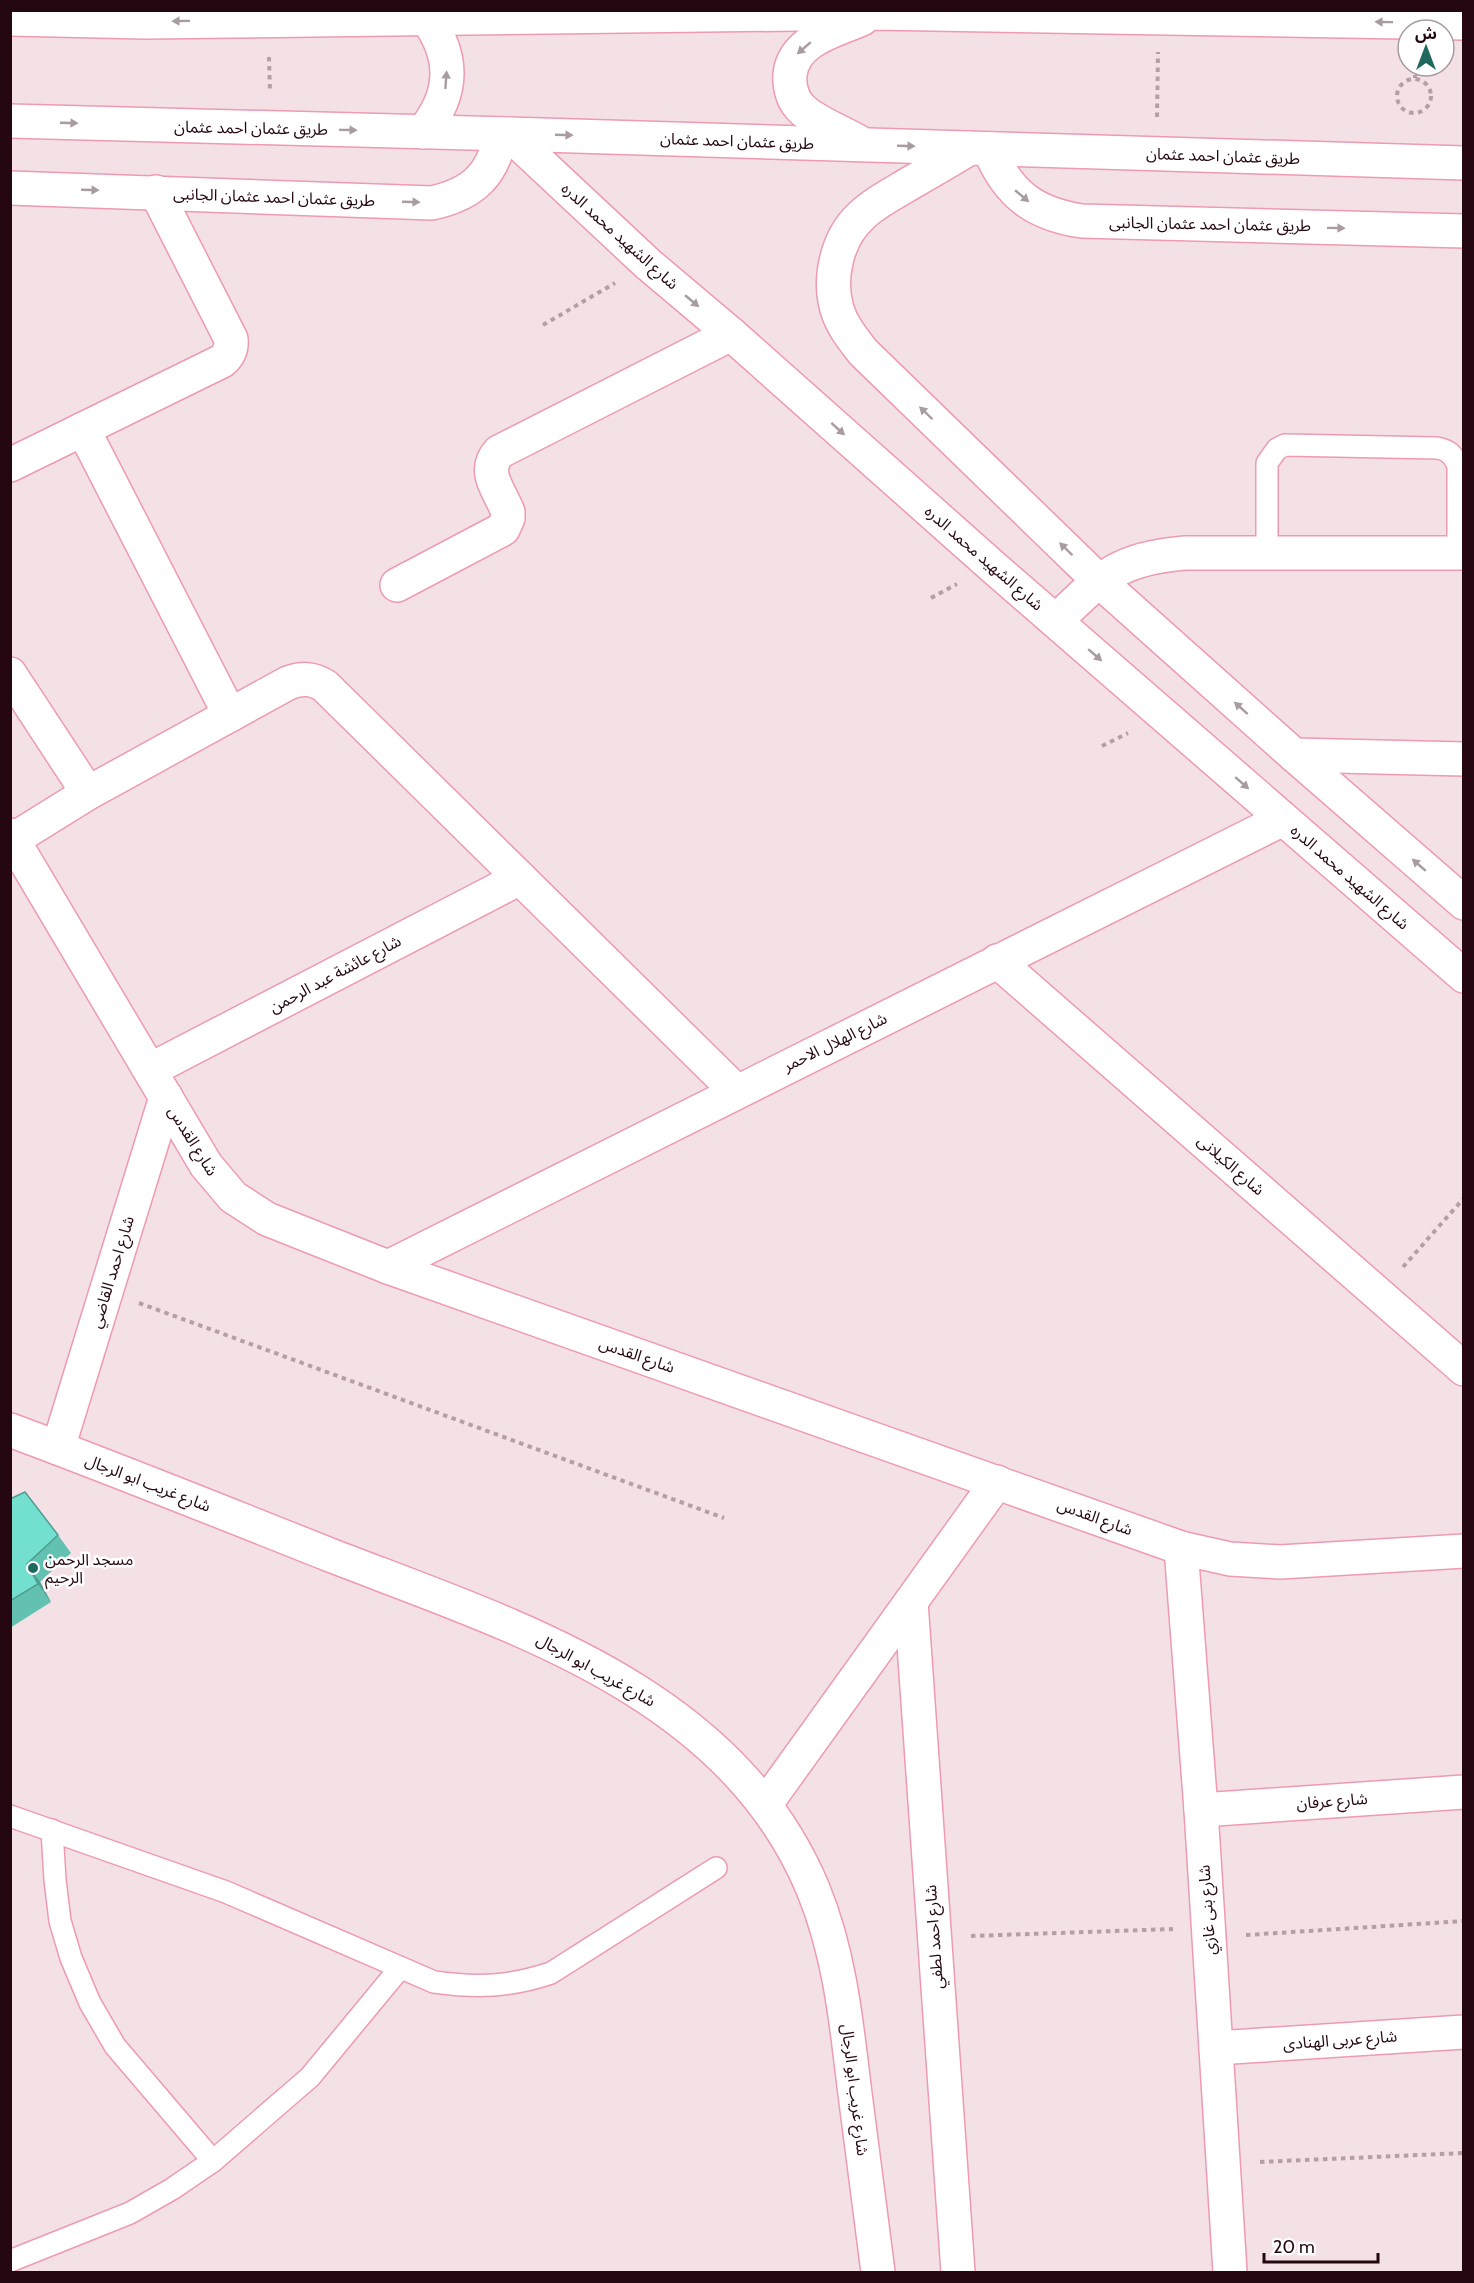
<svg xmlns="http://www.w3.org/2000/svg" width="1474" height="2283" font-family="Cabin,'Noto Sans Arabic',sans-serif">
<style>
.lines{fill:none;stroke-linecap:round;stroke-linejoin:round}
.lane-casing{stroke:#ee9ab1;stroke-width:24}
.street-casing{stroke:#ee9ab1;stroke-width:36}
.secondary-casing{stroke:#ee9ab1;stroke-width:36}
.primary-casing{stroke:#ee9ab1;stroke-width:36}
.path{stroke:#b59fa5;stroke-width:4;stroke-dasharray:4.5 4.5;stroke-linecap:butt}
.lane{stroke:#fff;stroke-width:21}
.street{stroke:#fff;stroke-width:33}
.secondary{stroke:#fff;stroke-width:33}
.primary{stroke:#fff;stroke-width:33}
.wall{fill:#63c1b2}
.shaded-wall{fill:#509d91}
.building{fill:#73e0cf;stroke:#509d91;stroke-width:1.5}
.oneway{fill:#a89ca0}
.poi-dot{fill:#1f685e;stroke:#fff;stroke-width:2}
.labels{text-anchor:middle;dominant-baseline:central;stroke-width:5;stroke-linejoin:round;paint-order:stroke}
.street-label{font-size:16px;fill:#250711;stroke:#fff}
.poi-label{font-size:16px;fill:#250711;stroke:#fff;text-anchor:start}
</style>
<rect width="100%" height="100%" fill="#f4e1e6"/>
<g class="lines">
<g class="lane-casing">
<g id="lane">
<path d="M1267 553V463L1277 449 1285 445 1437 448C1449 450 1453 455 1458 465V553"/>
<path d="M10 1816 226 1892 434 1982C478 1988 509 1987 551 1973L716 1868"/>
<path d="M52 1830 55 1880 60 1921 71 1958 90 2003 115 2046 213 2161"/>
<path d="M10 2261 130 2213 172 2189 213 2161 310 2077 400 1968"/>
</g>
</g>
<g class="street-casing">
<g id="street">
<path d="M989 149C1008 194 1034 214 1082 221L1464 231"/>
<path d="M10 188 432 203C473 194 493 175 501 134"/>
<path d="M83 429 230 715"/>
<path d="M10 465 222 361C229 355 232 348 231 339L156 192"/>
<path d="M397 585 503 529 508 518V512C500 491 481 472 499 452L731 334"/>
<path d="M1056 621C1101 577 1119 558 1185 553H1464"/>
<path d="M10 674 88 793"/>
<path d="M1294 755 1464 759"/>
<path d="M10 835 206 1165 233 1197 267 1219 388 1267 1181 1548 1230 1559 1280 1562 1464 1551"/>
<path d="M14 839 88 793 288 683C302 678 312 678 325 686L736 1091"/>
<path d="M997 961 1464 1369"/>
<path d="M150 1070 520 878"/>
<path d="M388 1267 1283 819"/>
<path d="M58 1448 166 1097"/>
<path d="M1181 1548 1201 1810 1230 2272"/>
<path d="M911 1602 958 2272"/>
<path d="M765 1805 997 1482"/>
<path d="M1201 1810 1464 1792"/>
<path d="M1216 2048 1464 2032"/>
</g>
</g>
<g class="secondary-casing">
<g id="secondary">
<path d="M509 134 648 264 731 334 992 566 1464 976"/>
<path d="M970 148C949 161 928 173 907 185 891 195 874 203 861 216 837 238 828 278 837 309 842 326 853 339 863 352L1098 580 1294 755 1464 903"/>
<path d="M10 1430C118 1470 224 1513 330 1555 513 1626 730 1691 813 1889 839 1952 846 2018 854 2086 862 2148 870 2210 878 2272"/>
</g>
</g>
<g class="primary-casing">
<g id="primary">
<path d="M10 19 145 22 875 13 1464 23"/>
<path d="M10 121 509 134 1464 163"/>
<path d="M423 132C453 95 455 59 428 20"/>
<path d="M859 142C842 132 810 120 799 106 792 98 789 85 790 75 793 40 835 31 862 19"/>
</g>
</g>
<g class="path">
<path d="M269 57 270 92"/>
<path d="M1415 66V78"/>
<circle cx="1414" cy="96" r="17"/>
<path d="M1157 117 1158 52"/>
<path d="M543 325 615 283"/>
<path d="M931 598 957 584"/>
<path d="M1102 746 1128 733"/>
<path d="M1403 1267 1464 1198"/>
<path d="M139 1303 724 1518"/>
<path d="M1246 1935 1464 1921"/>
<path d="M971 1936 1173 1929"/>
<path d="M1260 2162 1464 2153"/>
</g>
<use href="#lane" class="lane"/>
<use href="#street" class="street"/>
<use href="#secondary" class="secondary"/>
<use href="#primary" class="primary"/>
</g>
<path class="wall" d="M10 1499 58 1535 71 1553 40 1582 51 1602 10 1628Z"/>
<path class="shaded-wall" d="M27 1564 40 1582 51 1602 38 1584Z"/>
<path class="building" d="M25 1492 58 1535 27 1564 38 1584 10 1601V1499Z"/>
<defs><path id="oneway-solid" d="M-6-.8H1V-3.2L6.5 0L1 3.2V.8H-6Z" transform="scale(1.5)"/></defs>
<g class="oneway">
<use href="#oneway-solid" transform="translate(181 21) rotate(179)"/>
<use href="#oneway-solid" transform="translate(1384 22) rotate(-179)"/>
<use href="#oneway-solid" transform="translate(804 48) rotate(139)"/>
<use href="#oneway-solid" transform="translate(446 80) rotate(-86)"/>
<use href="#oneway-solid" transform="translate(69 123) rotate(2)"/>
<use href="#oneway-solid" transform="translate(348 130) rotate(1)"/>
<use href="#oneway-solid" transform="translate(564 135) rotate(2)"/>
<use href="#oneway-solid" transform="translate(906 146) rotate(2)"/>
<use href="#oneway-solid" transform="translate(90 190) rotate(2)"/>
<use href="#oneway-solid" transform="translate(1022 196) rotate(40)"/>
<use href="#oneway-solid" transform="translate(411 202) rotate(2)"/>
<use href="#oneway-solid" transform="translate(1336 228) rotate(1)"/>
<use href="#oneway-solid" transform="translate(692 301) rotate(40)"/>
<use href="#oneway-solid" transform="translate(926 413) rotate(-136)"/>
<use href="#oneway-solid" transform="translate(838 429) rotate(42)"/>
<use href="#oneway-solid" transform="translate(1066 549) rotate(-136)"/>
<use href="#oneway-solid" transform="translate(1095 655) rotate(41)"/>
<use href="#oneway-solid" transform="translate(1241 708) rotate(-138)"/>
<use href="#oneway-solid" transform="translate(1242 783) rotate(41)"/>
<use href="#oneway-solid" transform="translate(1419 865) rotate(-139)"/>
</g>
<circle class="poi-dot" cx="33" cy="1568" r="6"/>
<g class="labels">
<g class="street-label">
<text transform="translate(251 128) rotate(1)">طريق عثمان احمد عثمان</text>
<text transform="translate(737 141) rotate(2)">طريق عثمان احمد عثمان</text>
<text transform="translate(1223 156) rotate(2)">طريق عثمان احمد عثمان</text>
<text transform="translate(274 197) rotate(2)">طريق عثمان احمد عثمان الجانبى</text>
<text transform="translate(1210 224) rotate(1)">طريق عثمان احمد عثمان الجانبى</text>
<text transform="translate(620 236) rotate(42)">شارع الشهيد محمد الدره</text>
<text transform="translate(984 558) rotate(41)">شارع الشهيد محمد الدره</text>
<text transform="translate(1350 877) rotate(41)">شارع الشهيد محمد الدره</text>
<text transform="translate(335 974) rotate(-28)">شارع عائشة عبد الرحمن</text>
<text transform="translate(835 1042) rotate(-26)">شارع الهلال الاحمر</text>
<text transform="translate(193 1141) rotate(58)">شارع القدس</text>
<text transform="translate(1231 1165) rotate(41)">شارع الكيلانى</text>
<text transform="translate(112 1272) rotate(-73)">شارع احمد القاضي</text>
<text transform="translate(637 1355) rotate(19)">شارع القدس</text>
<text transform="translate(148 1483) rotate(21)">شارع غريب ابو الرجال</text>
<text transform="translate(1095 1517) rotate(20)">شارع القدس</text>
<text transform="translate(596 1670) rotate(29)">شارع غريب ابو الرجال</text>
<text transform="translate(1332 1801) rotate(-4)">شارع عرفان</text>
<text transform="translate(1207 1910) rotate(-94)">شارع بنى غازي</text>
<text transform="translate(934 1937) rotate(-94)">شارع احمد لطفي</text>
<text transform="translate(1340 2040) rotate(-4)">شارع عربى الهنادى</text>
<text transform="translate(855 2090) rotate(83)">شارع غريب ابو الرجال</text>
</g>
<g class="poi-label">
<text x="45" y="1559">مسجد الرحمن<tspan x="45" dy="18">الرحيم</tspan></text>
</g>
</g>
<rect width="1474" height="2283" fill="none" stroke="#250711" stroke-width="24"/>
<g transform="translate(1426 48)"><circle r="28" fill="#ffffff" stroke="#a89ca0" stroke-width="1.5"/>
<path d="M0-4.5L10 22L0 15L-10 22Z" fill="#1f685e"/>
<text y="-9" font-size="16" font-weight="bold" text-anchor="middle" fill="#250711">ش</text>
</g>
<path d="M1264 2253v9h114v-9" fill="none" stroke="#250711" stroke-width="3"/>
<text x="1273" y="2253" font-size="18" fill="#250711" stroke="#ffffff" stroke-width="4.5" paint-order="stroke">20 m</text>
</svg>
